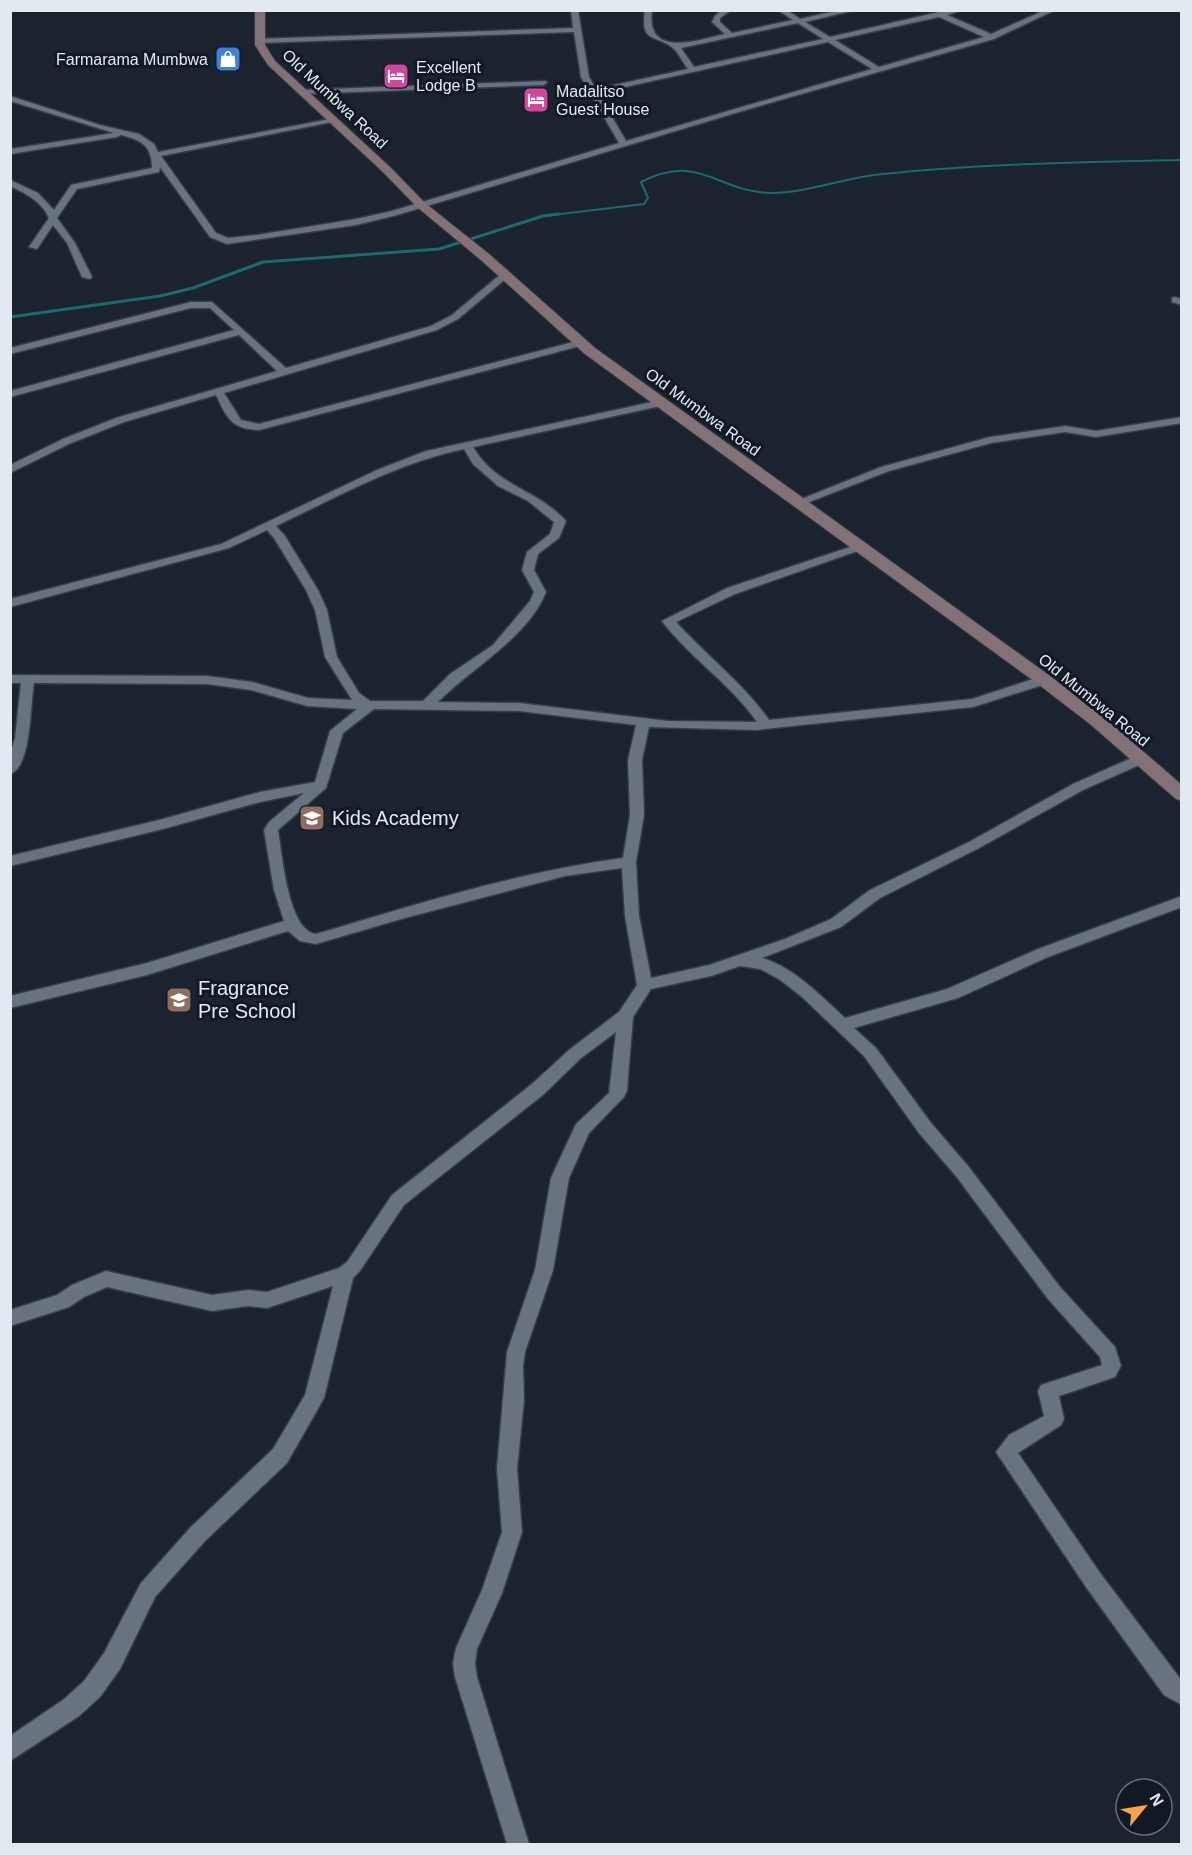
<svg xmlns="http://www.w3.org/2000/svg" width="1192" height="1855" font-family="Helvetica,sans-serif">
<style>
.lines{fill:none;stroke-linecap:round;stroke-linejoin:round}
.stream-far1{stroke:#1b6a6d;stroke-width:2}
.stream{stroke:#1b6a6d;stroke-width:3}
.street-casing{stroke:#363d46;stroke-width:3}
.secondary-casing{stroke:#363d46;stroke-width:2}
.street{fill:#68737f;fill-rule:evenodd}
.secondary{fill:#827176;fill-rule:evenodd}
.labels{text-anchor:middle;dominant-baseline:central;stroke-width:6;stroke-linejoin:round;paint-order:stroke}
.far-poi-label{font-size:16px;fill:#e2e9f0;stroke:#111a24;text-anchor:start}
.far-street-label{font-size:16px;fill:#e2e9f0;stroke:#111a24}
.poi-label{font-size:20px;fill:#e2e9f0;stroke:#111a24;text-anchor:start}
</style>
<rect width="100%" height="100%" fill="#1a232e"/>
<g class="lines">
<path class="stream-far1" d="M544 216 644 204 648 198 641 182C701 152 716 192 771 193 809 193 845 177 883 174 982 164 1082 162 1182 160"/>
<path class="stream" d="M10 317 160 296 193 288 263 262 439 249 543 216 559 214"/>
<g class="street-casing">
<g id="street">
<path d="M571 10H578L589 77 596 89 688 69C683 63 679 53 673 48 655 34 640 44 645 10H652C645 59 698 40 725 34L712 22 715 16 722 10H731L720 18V22L732 33 793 20 778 10H787L800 19 840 10H855L805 22 830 37 948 10H963L947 15 991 34 1045 10H1055L994 39 742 111 397 215 356 225 227 244 210 237 160 167 159 172 77 189 57 218 75 243 92 277 90 279 82 277 67 243 53 225 37 249 29 247 49 218C41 201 27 194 10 186V180L38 193 54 210 71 185 152 168C152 146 142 140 121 135L117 137 10 154V149L114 133 10 101V96L100 125 139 134 154 144 158 152 335 118V122H332L161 156 216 233 228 238 257 235 356 219 392 211 619 143 581 77 574 32 259 43 256 39 573 28ZM939 17 984 37 879 67 835 40ZM798 23 823 39 694 67 681 48ZM828 42 872 69 626 141 598 93Z"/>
<path d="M546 81 547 83 543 85 301 94 297 92 301 90Z"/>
<path d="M501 274 509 276 458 319 437 330 224 393 241 420 259 424 581 340 586 343 584 345 259 430C231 429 227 418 216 395L124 422 71 443 10 473V465L63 439 116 418 277 371 239 335 10 397V391L234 330 210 308H191L10 354V348L191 302H212L286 368 431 326 452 315Z"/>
<path d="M1175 297 1182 299V305L1172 302V298Z"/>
<path d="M661 400 665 401V405L473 447C497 487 537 489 566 521L559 538 538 554 534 570 546 592C527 639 472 667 438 702L519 703 668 721 757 722C731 684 690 658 662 621L727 588 862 543 866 544V548L735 594 676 622C706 655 744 684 769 720L972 699 1039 677H1049L1050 680 1049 683 973 707 756 730 649 727 642 760 644 815 636 862 639 916 651 978 709 965 785 939 831 919 870 890 969 842 1073 784 1136 756H1146L1148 759 1146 762 1083 790 979 848 880 898 841 927 762 958C795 968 821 996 845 1018L947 989 1038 949 1182 896V907L1048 957 958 998 854 1028 876 1048 931 1123 968 1166 1060 1287 1115 1347 1121 1366 1115 1377 1059 1396 1064 1419 1061 1425 1018 1453 1100 1573 1182 1681V1705L1164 1695 1086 1587 996 1452 1009 1435 1044 1416 1038 1391 1041 1385 1102 1365 1100 1357 1048 1299 956 1176 919 1133 864 1056 802 997 779 979 760 969 740 966 711 976 651 989 633 1017 627 1090 624 1097 589 1133 569 1178 553 1270 525 1352 523 1366 524 1400 517 1469 522 1532 502 1593 477 1649 475 1663 477 1677 529 1844H507L455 1677 453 1663 456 1648 482 1590 502 1532 497 1469 507 1352 535 1270 551 1178 576 1124 609 1093 616 1032 581 1058 544 1094 404 1205 359 1272 353 1278 324 1398 287 1463 205 1541 155 1597 120 1669 100 1697 79 1716 10 1761V1736L63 1700 84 1681 104 1653 141 1583 191 1527 273 1449 305 1395 333 1286 267 1308 248 1306 212 1311 107 1287 84 1297 69 1307 10 1326V1310L57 1295 72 1285 106 1271 212 1295 248 1290 267 1292 339 1268 347 1262 392 1195 532 1084 569 1050 619 1012 637 985 625 916 622 868 565 876 401 919 316 944 300 941 288 931 147 975 10 1008V996L147 963 284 921 274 890 264 830 269 822 304 793 260 802 163 829 10 866V856L163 819 260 792 315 782 330 731 357 709 307 706 251 690 207 684 34 683C30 703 32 767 10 774V755L15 738 21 683H10V675L207 676 252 682 308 698 352 700 325 657 315 610 306 590 274 538 267 530 229 548 10 607V599L221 544 377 470 426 451ZM464 449 473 464 498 486 528 501 554 522 550 534 527 552 522 570 534 592 530 601 493 645 450 674 423 701H370L359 693 337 657 327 610 318 590 285 536 276 526C337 497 397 463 464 449ZM374 709 519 711 636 725 628 760 630 815 623 858C518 872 417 904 316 934 288 931 282 853 278 830L326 788 343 733Z"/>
<path d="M1182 417V423L1096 437 1065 432 991 443 889 471 804 504 800 505 794 502 881 467 990 437 1065 426 1096 431Z"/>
</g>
</g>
<g class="secondary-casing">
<path id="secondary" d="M255 10H265V45L275 61 391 168 425 203 489 254 595 348 1050 676 1102 716 1182 785V801L1176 799 1090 724 1038 684 585 354 481 260 417 207 383 172 268 65 255 45Z"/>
</g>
<use href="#street" class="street"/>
<use href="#secondary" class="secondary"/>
</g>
<defs>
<g id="shop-square" transform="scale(1.35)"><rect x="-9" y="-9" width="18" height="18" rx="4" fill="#3f7fe0" stroke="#111a24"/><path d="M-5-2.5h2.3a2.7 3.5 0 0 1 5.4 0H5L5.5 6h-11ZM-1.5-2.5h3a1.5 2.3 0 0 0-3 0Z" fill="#fff"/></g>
<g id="hotel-square" transform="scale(1.35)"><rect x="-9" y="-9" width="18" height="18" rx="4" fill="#d1479c" stroke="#111a24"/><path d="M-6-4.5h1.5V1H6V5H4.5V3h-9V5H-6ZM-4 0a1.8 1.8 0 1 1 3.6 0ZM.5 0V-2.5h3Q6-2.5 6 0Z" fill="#fff"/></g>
<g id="school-square" transform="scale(1.35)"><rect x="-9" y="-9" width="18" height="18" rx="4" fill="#8d6e63" stroke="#111a24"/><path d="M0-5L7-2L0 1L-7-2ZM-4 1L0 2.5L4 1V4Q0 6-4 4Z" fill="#fff"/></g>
</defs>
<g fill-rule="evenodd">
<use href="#shop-square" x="228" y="59"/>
<use href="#hotel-square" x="396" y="76"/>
<use href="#hotel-square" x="536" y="100"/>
<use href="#school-square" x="312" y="818"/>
<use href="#school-square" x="179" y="1000"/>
</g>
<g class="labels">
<g class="far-poi-label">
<text x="208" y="59" text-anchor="end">Farmarama Mumbwa</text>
<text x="416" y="67">Excellent<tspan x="416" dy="18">Lodge B</tspan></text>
<text x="556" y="91">Madalitso<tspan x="556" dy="18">Guest House</tspan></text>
</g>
<g class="far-street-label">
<text transform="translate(335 99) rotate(43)">Old Mumbwa Road</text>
<text transform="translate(703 412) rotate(36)">Old Mumbwa Road</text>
<text transform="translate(1094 700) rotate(39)">Old Mumbwa Road</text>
</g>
<g class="poi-label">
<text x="332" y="818">Kids Academy</text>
<text x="198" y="988">Fragrance<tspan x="198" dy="23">Pre School</tspan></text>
</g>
</g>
<rect width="1192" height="1855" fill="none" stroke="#e2e9f0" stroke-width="24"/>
<g transform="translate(1144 1807) rotate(60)"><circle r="28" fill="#111a24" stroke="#656d76" stroke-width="1.5"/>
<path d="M0-4.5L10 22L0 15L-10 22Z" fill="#f6a247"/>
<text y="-9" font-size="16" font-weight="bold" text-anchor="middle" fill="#e2e9f0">N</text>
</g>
</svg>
